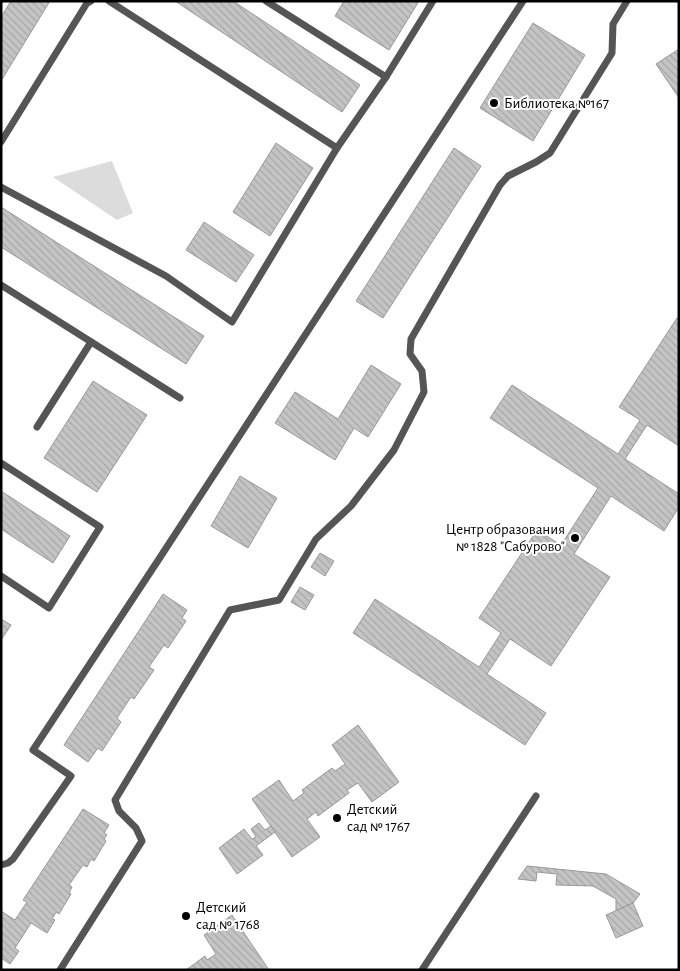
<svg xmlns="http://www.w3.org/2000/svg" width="680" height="971" font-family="'Alegreya Sans',sans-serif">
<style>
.green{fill:#dcdcdc}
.building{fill:url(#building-back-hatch);stroke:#999}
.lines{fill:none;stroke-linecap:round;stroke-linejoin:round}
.lane{stroke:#555;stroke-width:7}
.poi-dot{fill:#000;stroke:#fff;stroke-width:2}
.labels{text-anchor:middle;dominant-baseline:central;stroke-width:4;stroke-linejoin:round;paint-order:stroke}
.poi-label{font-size:15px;fill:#000;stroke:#fff;text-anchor:start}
</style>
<defs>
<pattern id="building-back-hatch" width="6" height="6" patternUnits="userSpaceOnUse" patternTransform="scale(1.25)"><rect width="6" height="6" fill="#c4c4c4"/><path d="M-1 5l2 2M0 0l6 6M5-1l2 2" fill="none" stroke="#a7a7a7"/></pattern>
</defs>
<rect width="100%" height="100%" fill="#fff"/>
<path class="green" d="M112 161 133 213 117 220 53 177Z"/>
<g class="building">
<path d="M11 1H50L1 81V17Z"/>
<path d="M175 1H233L360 85 342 112Z"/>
<path d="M344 1H419L389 50 335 16Z"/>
<path d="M533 23 585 55 533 141 480 108Z"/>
<path d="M679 49V98L656 64Z"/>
<path d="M276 143 313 168 270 236 233 212Z"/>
<path d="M454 148 481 166 383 318 356 301Z"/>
<path d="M1 207 204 336 186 364 1 247Z"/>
<path d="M204 222 254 255 236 282 186 250Z"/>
<path d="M677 318 679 319V446L647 425 625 459 679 494V507L664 531 611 496 574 554 610 577 551 666 510 639 487 674 546 713 525 745 353 633 375 599 479 667 501 633 479 618 537 530 561 545 598 488 490 418 512 385 618 454 640 420 619 407Z"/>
<path d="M371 365 401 384 368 437 354 428 335 460 275 423 295 392 338 419Z"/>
<path d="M93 381 147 415 97 492 44 458Z"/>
<path d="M240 476 277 498 248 548 211 526Z"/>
<path d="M1 491 70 536 53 563 1 529Z"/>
<path d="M320 553 334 561 325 576 311 567Z"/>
<path d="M300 587 314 595 305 610 291 602Z"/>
<path d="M163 594 187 610 182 618 186 621 168 648 164 645 149 667 154 670 134 699 131 697 117 718 121 722 102 751 98 748 88 762 64 745Z"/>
<path d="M1 619 11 625 1 640Z"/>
<path d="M358 725 399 782 372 802 358 783 347 790 349 793 318 816 316 812 307 819 320 837 292 857 252 799 279 780 293 801 304 793 302 790 332 768 335 771 345 764 332 745Z"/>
<path d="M83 809 109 825 104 833 107 835 104 839 106 841 94 861 91 859 87 867 83 865 69 885 72 887 69 893 71 894 59 914 56 912 52 919 55 920 47 933 31 923 15 948 19 951 10 964 1 958V911L15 920 27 902 23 900Z"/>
<path d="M259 823 265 830 271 826 275 832 256 846 263 855 237 874 219 848 244 829 252 839 256 837 251 829Z"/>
<path d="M527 866 606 874 640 894 633 903 616 911V899L593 886 556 885 557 874 537 872 536 881 518 879Z"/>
<path d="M633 903 643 926 616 938 606 915Z"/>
<path d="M232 915 269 970H186L205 956 207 960 216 954 204 935Z"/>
</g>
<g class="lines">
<g class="lane">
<path d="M109 1 337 148"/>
<path d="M386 77 433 1"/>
<path d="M1 142 87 3 91 1"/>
<path d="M1 187 166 276 232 322 337 148 386 77 266 1"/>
<path d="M1 285 180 398"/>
<path d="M37 427 91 342"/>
<path d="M1 463 100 527 49 608 1 576"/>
<path d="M1 865 8 863 13 859 71 776 33 750 159 559 523 1"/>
<path d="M60 970 142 841 136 828 119 811 115 800 230 610 279 600 316 539 351 506 394 450 424 392 422 371 410 354 411 339 500 185 508 176 536 162 550 153 612 53 613 24 627 1"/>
<path d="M422 970 536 796"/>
</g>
</g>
<g class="poi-dot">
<circle cx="494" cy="103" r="5"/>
<circle cx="575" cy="538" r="5"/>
<circle cx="337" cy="818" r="5"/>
<circle cx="186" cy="916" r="5"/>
</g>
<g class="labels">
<g class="poi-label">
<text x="504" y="103">Библиотека №167</text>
<text x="565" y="529" text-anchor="end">Центр образования<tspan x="565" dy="17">№ 1828 "Сабурово"</tspan></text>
<text x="347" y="809">Детский<tspan x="347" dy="17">сад № 1767</tspan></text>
<text x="196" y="907">Детский<tspan x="196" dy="17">сад № 1768</tspan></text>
</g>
</g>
<rect width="680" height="971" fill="none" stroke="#000000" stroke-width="5"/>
</svg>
